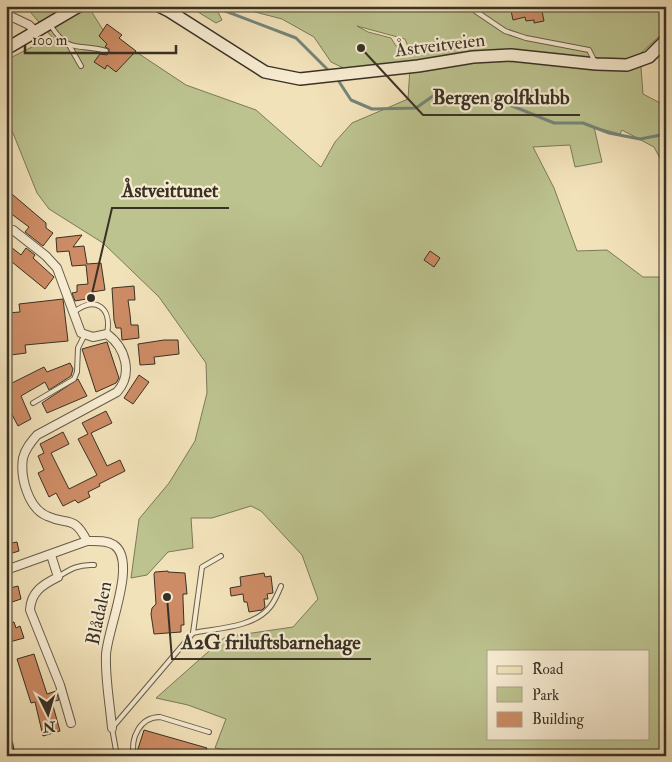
<svg xmlns="http://www.w3.org/2000/svg" width="672" height="762" font-family="'IM FELL Double Pica',serif">
<style>
.green{fill:#bcc38f;stroke:#7a7a5a;fill-rule:evenodd}
.lines{fill:none;stroke-linecap:round;stroke-linejoin:round}
.stream{stroke:#748579;stroke-width:3}
.building{fill:#cd8c65;stroke:#393125}
.lane-casing{stroke:#675d4a;stroke-width:6}
.street-casing{stroke:#675d4a;stroke-width:10}
.secondary-casing{stroke:#393125;stroke-width:14}
.primary-casing{stroke:#393125;stroke-width:15}
.lane{stroke:#f7ecd2;stroke-width:4}
.street{stroke:#f7ecd2;stroke-width:8}
.secondary{stroke:#f7ecd2;stroke-width:11}
.primary{stroke:#f2e2ba;stroke-width:12}
.labels{text-anchor:middle;dominant-baseline:central;stroke-width:4.5;stroke-linejoin:round;paint-order:stroke}
.street-label{font-size:19px;fill:#393125;stroke:#f7ecd2}
.leader{fill:none;stroke:#393125;stroke-width:2}
.callout-dot{fill:#393125;stroke:#f7ecd2;stroke-width:2}
.callout-label{font-size:20px;text-anchor:middle;font-weight:bold;fill:#393125;stroke:#f7ecd2;stroke-width:4.5;stroke-linejoin:round;paint-order:stroke}
</style>
<rect width="100%" height="100%" fill="#f2e2ba"/>
<filter id="stains"><feTurbulence type="fractalNoise" baseFrequency=".004" numOctaves="4"/><feColorMatrix values="0 0 0 0 .2 0 0 0 0 .09 0 0 0 0 .02 0 0 0 .5 -.17"/></filter>
<radialGradient id="worn" r=".72"><stop offset=".6" stop-color="#630" stop-opacity="0"/><stop offset="1" stop-color="#630" stop-opacity=".3"/></radialGradient>
<g class="green">
<path d="M25 6H88L103 30 186 85 256 110 321 167 335 142 352 123 408 99 410 67 352 72 331 62 314 37 282 19 232 6H666V30L640 54 643 94 666 106V162H662L654 147 622 130 620 134 594 127 602 162 575 167 570 145 533 147 554 188 577 251 607 250 643 277H666V756H257L215 748 226 719 188 705 156 698 225 637 293 627 318 599 302 555 261 511 251 506 212 518H191L193 548 168 552 147 575 131 578 139 519 169 483 195 441 207 393 206 363 159 297 103 243 49 209 37 193 9 123 6 108V60L52 37ZM357 26 405 39 410 52 396 46 391 38 368 32ZM488 651H648V738H488Z"/>
<path d="M188 6H215L222 20 216 23Z"/>
</g>
<g class="lines">
<g class="stream">
<path d="M212 6 296 38 331 73"/>
<path d="M336 77 351 100 372 109 416 108 433 96 465 95 510 105 554 123H583L609 133 640 139 666 134"/>
</g>
</g>
<g class="building">
<path d="M510 6H524L525 10 541 6 544 21 534 23V20L526 21 525 17 513 20Z"/>
<path d="M107 24 122 35 119 38 136 51 116 72 107 65 105 69 94 62 100 54 107 55 109 52V49L105 47 107 44 99 36Z"/>
<path d="M6 189 46 223V228L53 233 43 246 25 232 29 227 6 210Z"/>
<path d="M82 235 73 247 84 246 87 264 101 263 105 290 92 292V298L75 301 72 293 77 292V285L88 284 86 265 72 266 69 251 57 252 56 238Z"/>
<path d="M6 243 21 255 26 248 35 255 33 258 54 277 45 289 12 262 6 269Z"/>
<path d="M430 251 440 258 434 267 424 260Z"/>
<path d="M134 286 135 300H128L130 314 131 325H138L139 338 122 340 121 328H116L114 320 112 288Z"/>
<path d="M63 299 68 341 25 345 26 353 11 355 7 313 20 312 19 304Z"/>
<path d="M164 340H178L179 354 154 357 155 364 140 365 138 344Z"/>
<path d="M107 342 119 378 116 383 96 392 82 349Z"/>
<path d="M70 363 73 369 71 376 49 390 45 382 21 396 31 419 18 426 6 403V400L12 397 6 386 44 367 47 372Z"/>
<path d="M139 375 149 382 133 404 124 398Z"/>
<path d="M78 379 87 396 47 413 42 403Z"/>
<path d="M106 411 112 423 91 433 107 466 120 460 125 471 99 484 100 486 88 492 90 497 78 503 75 500 63 506 56 493 49 497 38 473 44 470 38 456 44 453 40 444 63 432 69 444 51 453 69 489 97 475 78 439 88 434 82 423Z"/>
<path d="M17 542 19 551 6 555V544Z"/>
<path d="M168 571V572L185 573 187 594H183V599L184 625H181V632L154 634 151 614 152 608 156 604 154 574 155 572Z"/>
<path d="M264 573 265 577 271 576 273 593 267 594 268 599H264L265 607 262 610 249 612 247 602H244L243 594 231 596 230 588 241 586 240 577Z"/>
<path d="M18 586 21 599 6 604V589Z"/>
<path d="M14 622 16 628 20 626 24 638 6 643V624Z"/>
<path d="M34 654 47 694 56 691 59 700 52 702 60 731 43 736 35 702 31 703 17 659Z"/>
<path d="M144 730 207 748 204 756H150L137 752Z"/>
</g>
<g class="lines">
<g class="lane-casing">
<g id="lane">
<path d="M468 6 505 31 526 38 589 50 595 62"/>
<path d="M51 26C69 54 78 43 106 51"/>
<path d="M69 45 81 66"/>
<path d="M74 312C96 295 112 308 107 334"/>
<path d="M33 403 74 379 77 372 78 348 84 336"/>
<path d="M58 577C70 569 79 564 94 565"/>
<path d="M193 633C217 628 253 628 270 607 275 601 278 593 281 586"/>
<path d="M117 756 112 728 193 633 202 567 221 556"/>
<path d="M134 756C130 738 140 717 160 717L209 732"/>
</g>
</g>
<g class="street-casing">
<g id="street">
<path d="M6 14 29 25 35 31"/>
<path d="M13 230 46 256 57 268 81 333 93 337 107 334C126 348 133 374 117 392L37 435C31 442 25 449 23 458 20 477 28 508 47 516 68 526 73 514 87 541"/>
<path d="M51 555 58 577C42 585 31 592 30 610L60 685 71 723"/>
<path d="M6 570 87 541C96 541 106 540 114 545 138 561 107 630 106 655 105 679 110 704 112 728"/>
</g>
</g>
<g class="secondary-casing">
<g id="secondary">
<path d="M159 6 169 11 265 72 300 79 418 66 473 57 511 55 596 64 627 65 649 57 666 40"/>
<path d="M6 49 79 6"/>
</g>
</g>
<g class="primary-casing">
<path id="primary" d="M6 745 8 756"/>
</g>
<use href="#lane" class="lane"/>
<use href="#street" class="street"/>
<use href="#secondary" class="secondary"/>
<use href="#primary" class="primary"/>
</g>
<g class="labels">
<g class="street-label">
<text transform="translate(440 45) rotate(-7)">Åstveitveien</text>
<text transform="translate(99 613) rotate(-78)">Blådalen</text>
</g>
</g>
<path class="leader" d="M361 48L423 115H580M91 298L112 208H229M167 597L172 659H371"/>
<g class="callout-dot">
<circle cx="361" cy="48" r="5"/>
<circle cx="91" cy="298" r="5"/>
<circle cx="167" cy="597" r="5"/>
</g>
<g class="callout-label">
<text x="501" y="104">Bergen golfklubb</text>
<text x="170" y="197">Åstveittunet</text>
<text x="271" y="649">A2G friluftsbarnehage</text>
</g>
<rect width="672" height="762" fill="none" stroke="#f2e2ba" stroke-width="25"/>
<rect x="8" y="8" width="657" height="747" fill="none" stroke="#393125" stroke-width="2.5"/>
<rect x="12" y="12" width="647" height="737" fill="none" stroke="#393125"/>
<rect x="487" y="650" width="162" height="90" fill="#f7ecd2" stroke="#aba18d"/>
<rect x="497" y="666" width="25" height="8" fill="#f2e2ba" stroke="#aba18d"/>
<text x="532" y="674" font-size="15" fill="#393125">Road</text>
<rect x="497" y="687" width="25" height="15" fill="#bcc38f" stroke="#aba18d"/>
<text x="532" y="700" font-size="15" fill="#393125">Park</text>
<rect x="497" y="712" width="25" height="15" fill="#cd8c65" stroke="#aba18d"/>
<text x="532" y="724" font-size="15" fill="#393125">Building</text>
<g transform="translate(48 714) rotate(175)" stroke="#f7ecd2" stroke-width="4" paint-order="stroke">
<path d="M0-4L9 19L0 12L-9 19Z" fill="#393125"/>
<text y="-8" font-size="14" font-weight="bold" text-anchor="middle" fill="#393125">N</text>
</g>
<path d="M25 45v8h151v-8" fill="none" stroke="#393125" stroke-width="2.5"/>
<text x="32" y="45" font-size="15" fill="#393125" stroke="#f7ecd2" stroke-width="4" paint-order="stroke">100 m</text>
<rect width="100%" height="100%" filter="url(#stains)"/>
<rect width="100%" height="100%" fill="url(#worn)"/>
</svg>
